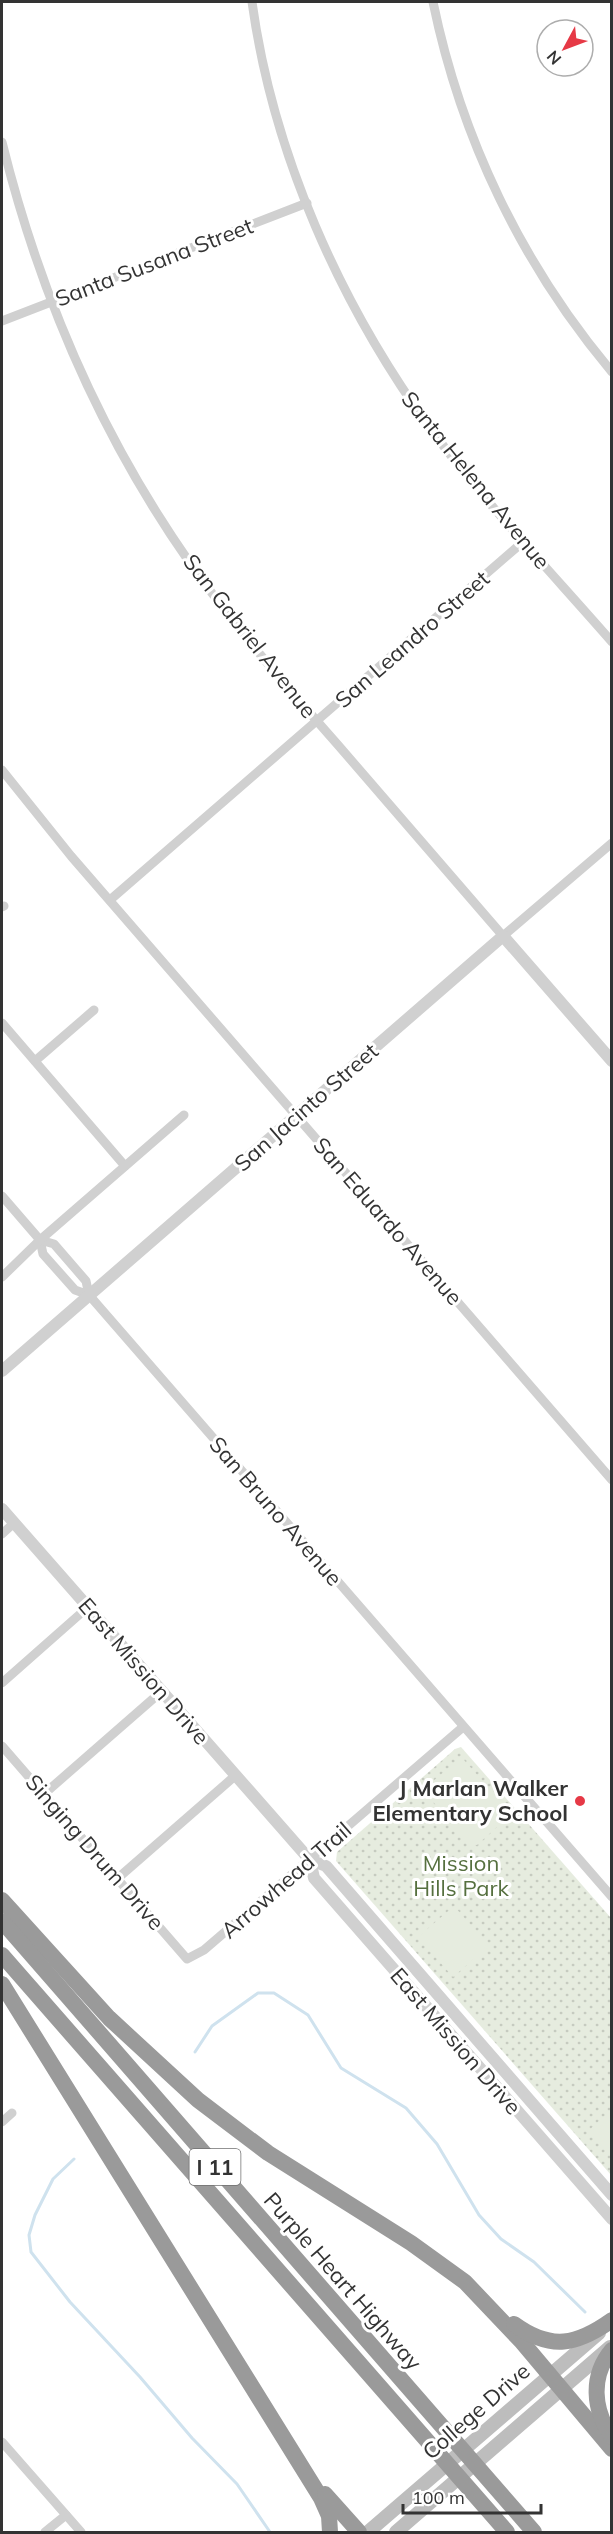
<svg xmlns="http://www.w3.org/2000/svg" width="613" height="2534" font-family="Mulish,sans-serif">
<style>
.park{fill:url(#park-dots)}
.pitch{fill:#e6ecdf}
.lines{fill:none;stroke-linecap:round;stroke-linejoin:round}
.stream{stroke:#cfe2ee;stroke-width:3}
.minor{stroke:#d0d0d0;stroke-width:9}
.tertiary{stroke:#d0d0d0;stroke-width:12}
.secondary{stroke:#bdbdbd;stroke-width:14}
.motorway{stroke:#9a9a9a;stroke-width:16}
.poi-dot{fill:#e63946;stroke:#fff;stroke-width:2}
.labels{text-anchor:middle;dominant-baseline:central;stroke-width:6;stroke-linejoin:round;paint-order:stroke}
.shield{fill:#fff;stroke:#707070;stroke-width:1.5}
.shield-label{font-size:21px;font-weight:bold;fill:#333}
.street-label{font-size:22px;fill:#333;stroke:#fff}
.poi-label{font-size:22px;font-weight:bold;fill:#333;stroke:#fff;text-anchor:end}
.park-label{font-size:22px;fill:#56703f;stroke:#fff}
</style>
<defs>
<pattern id="park-dots" width="8" height="8" patternUnits="userSpaceOnUse" patternTransform="scale(1.5)"><rect width="8" height="8" fill="#e6ecdf"/><path d="M2 2h.1M6 6h.1" fill="none" stroke="#c6cbc0" stroke-width="1.8" stroke-linecap="round"/></pattern>
</defs>
<rect width="100%" height="100%" fill="#fff"/>
<path class="park" d="M461 1747 611 1918V2175L336 1861 337 1852 455 1749Z"/>
<g class="pitch">
<path d="M458 1760H464L508 1810 507 1818 477 1845 471 1844 426 1794V1787Z"/>
<path d="M454 1906 489 1946 453 1977 418 1937Z"/>
<path d="M611 2110V2153L588 2131Z"/>
</g>
<g class="lines">
<g class="stream">
<path d="M195 2052 212 2026 258 1993H274L308 2015 341 2068 406 2108 437 2144 479 2215 501 2239 534 2262 585 2312"/>
<path d="M74 2159 53 2179 35 2215 29 2235 31 2252 70 2302 140 2377 192 2438 237 2484 270 2532"/>
</g>
<g class="minor">
<path d="M252 2C273 154 340 304 430 428 485 503 551 572 612 642"/>
<path d="M433 2C461 138 522 265 612 372"/>
<path d="M2 142C39 292 101 436 190 563 235 627 286 686 338 745 393 809 448 872 503 936L612 843"/>
<path d="M2 321 307 203"/>
<path d="M2 770 71 856 612 1480"/>
<path d="M110 900 524 541"/>
<path d="M2 907 4 906"/>
<path d="M2 1023 125 1166"/>
<path d="M35 1061 94 1010"/>
<path d="M2 1196 40 1240 43 1254 75 1290 89 1295"/>
<path d="M40 1240 54 1244 86 1281 89 1295 612 1897"/>
<path d="M2 1277 40 1240 184 1115"/>
<path d="M2 1534 14 1523"/>
<path d="M2 1683 88 1607"/>
<path d="M2 1746 187 1959 204 1950 463 1727"/>
<path d="M44 1794 162 1691"/>
<path d="M118 1878 236 1775"/>
<path d="M2 2122 12 2113"/>
<path d="M2 2442 81 2532"/>
<path d="M45 2532 66 2515"/>
</g>
<g class="tertiary">
<path d="M2 1371 503 936 612 1061"/>
<path d="M2 1509 310 1860 326 1866 612 2195"/>
<path d="M310 1860 314 1878 612 2219"/>
</g>
<g class="secondary">
<path d="M368 2532 599 2333"/>
<path d="M396 2532 610 2347"/>
</g>
<g class="motorway">
<path d="M2 1900 109 2018 198 2100 268 2153 411 2243 465 2282 522 2342 612 2449"/>
<path d="M2 1921 534 2532"/>
<path d="M2 1955 507 2532"/>
<path d="M2 1984 321 2498 329 2516 330 2532"/>
<path d="M514 2324C551 2351 577 2345 612 2320"/>
<path d="M612 2350C590 2376 593 2410 612 2437"/>
<path d="M325 2494 359 2532"/>
</g>
</g>
<circle class="poi-dot" cx="580" cy="1801" r="6"/>
<g class="labels">
<rect class="shield" x="189.5" y="2149" width="51" height="36" rx="4.5"/>
<g class="shield-label">
<text x="215" y="2167">I 11</text>
</g>
<g class="street-label">
<text transform="translate(154 262) rotate(-21)">Santa Susana Street</text>
<text transform="translate(476 480) rotate(51)">Santa Helena Avenue</text>
<text transform="translate(250 636) rotate(52)">San Gabriel Avenue</text>
<text transform="translate(412 639) rotate(-41)">San Leandro Street</text>
<text transform="translate(306 1107) rotate(-41)">San Jacinto Street</text>
<text transform="translate(388 1221) rotate(49)">San Eduardo Avenue</text>
<text transform="translate(276 1511) rotate(49)">San Bruno Avenue</text>
<text transform="translate(144 1671) rotate(49)">East Mission Drive</text>
<text transform="translate(95 1852) rotate(49)">Singing Drum Drive</text>
<text transform="translate(286 1880) rotate(-41)">Arrowhead Trail</text>
<text transform="translate(456 2041) rotate(49)">East Mission Drive</text>
<text transform="translate(343 2281) rotate(49)">Purple Heart Highway</text>
<text transform="translate(476 2411) rotate(-41)">College Drive</text>
</g>
<g class="poi-label">
<text x="568" y="1788">J Marlan Walker<tspan x="568" dy="25">Elementary School</tspan></text>
</g>
<g class="park-label">
<text x="461" y="1863">Mission<tspan x="461" dy="25">Hills Park</tspan></text>
</g>
</g>
<rect width="613" height="2534" fill="none" stroke="#333333" stroke-width="6"/>
<g transform="translate(565 48) rotate(229)"><circle r="28" fill="#ffffff" stroke="#adadad" stroke-width="1.5"/>
<path d="M0-4.5L10 22L0 15L-10 22Z" fill="#e63946"/>
<text y="-9" font-size="16" font-weight="bold" text-anchor="middle" fill="#333333">N</text>
</g>
<path d="M403 2504v9h138v-9" fill="none" stroke="#333333" stroke-width="3"/>
<text x="412" y="2504" font-size="18" fill="#333333" stroke="#ffffff" stroke-width="4.5" paint-order="stroke">100 m</text>
</svg>
